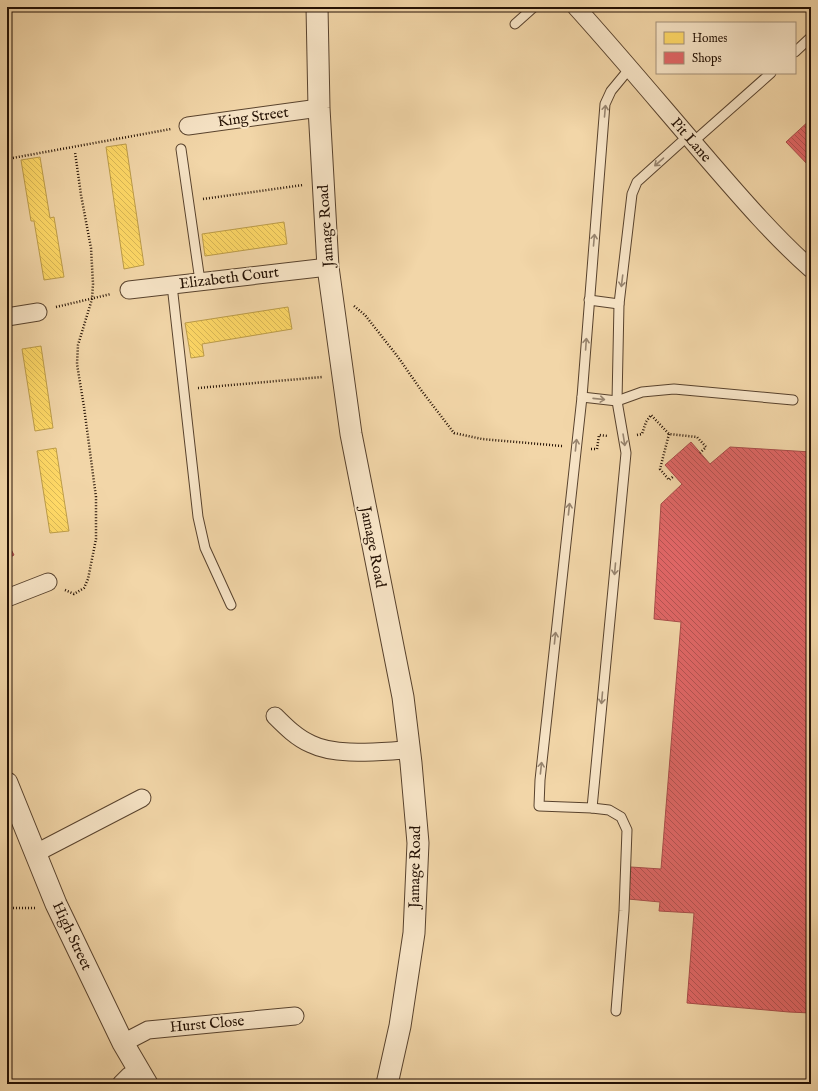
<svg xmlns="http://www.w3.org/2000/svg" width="818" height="1091" font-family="'IM FELL English',serif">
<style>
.homes{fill:url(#homes-back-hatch);stroke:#bd9d49}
.shops{fill:url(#shops-back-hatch);stroke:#a84c49}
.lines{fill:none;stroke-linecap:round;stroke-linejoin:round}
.service-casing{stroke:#58422d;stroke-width:11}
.minor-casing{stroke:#58422d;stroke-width:19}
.tertiary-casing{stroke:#58422d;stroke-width:23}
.path{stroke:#241104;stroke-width:2.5;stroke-dasharray:1 2;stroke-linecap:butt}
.service{stroke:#f7e4c6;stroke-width:9}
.minor{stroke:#f7e4c6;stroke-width:17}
.tertiary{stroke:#f7e4c6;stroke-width:21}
.oneway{stroke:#98856f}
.labels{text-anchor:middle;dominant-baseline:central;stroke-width:4;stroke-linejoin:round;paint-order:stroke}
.street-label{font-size:15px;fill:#241104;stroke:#f7e4c6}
</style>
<defs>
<pattern id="homes-back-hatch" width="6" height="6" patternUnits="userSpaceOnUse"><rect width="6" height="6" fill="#ffd966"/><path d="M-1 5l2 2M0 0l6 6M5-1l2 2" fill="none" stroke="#dab957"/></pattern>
<pattern id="shops-back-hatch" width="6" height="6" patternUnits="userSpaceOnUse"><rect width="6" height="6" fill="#e06666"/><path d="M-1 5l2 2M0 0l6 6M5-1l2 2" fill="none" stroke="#b55352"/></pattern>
</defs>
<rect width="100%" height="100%" fill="#f2d6a8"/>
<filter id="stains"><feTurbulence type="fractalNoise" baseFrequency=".005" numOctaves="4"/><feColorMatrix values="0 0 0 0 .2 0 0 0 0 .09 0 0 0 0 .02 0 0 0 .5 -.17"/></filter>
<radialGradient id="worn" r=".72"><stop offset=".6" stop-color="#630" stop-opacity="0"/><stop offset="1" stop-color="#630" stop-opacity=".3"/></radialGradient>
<g class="homes">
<path d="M126 144 144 265 124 269 106 147Z"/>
<path d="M40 157 50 218 54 217 64 277 44 280 34 221H31L21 160Z"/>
<path d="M284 222 287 244 205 256 202 234Z"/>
<path d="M288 307 292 329 202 344 204 356 191 358 185 323Z"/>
<path d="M41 346 53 428 35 431 22 349Z"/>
<path d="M56 448 69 531 50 533 37 451Z"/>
</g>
<g class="shops">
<path d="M811 119V168L786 142Z"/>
<path d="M691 442 710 464 730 447 811 452V1013L789 1012 687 1003 694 913 659 911 660 902 628 899 631 867 661 869 681 622 654 619 661 504 682 484 665 465Z"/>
<path d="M7 542 14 555 7 559Z"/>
</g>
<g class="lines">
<g class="service-casing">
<g id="service">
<path d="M515 24 534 7"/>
<path d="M795 52 811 37"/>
<path d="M693 142 771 73"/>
<path d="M181 149 200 281"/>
<path d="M172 285 198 517 205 548 231 605"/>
<path d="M589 300 619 304"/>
<path d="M582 397 617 401 642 392 674 389 793 400"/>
<path d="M592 808 626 453 617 401 619 304 632 194 637 182 688 136"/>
<path d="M616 1011 624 911 627 830 621 817 609 810 592 808 539 806 540 780 582 397 605 104 611 91 630 68"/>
</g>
</g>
<g class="minor-casing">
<g id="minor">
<path d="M576 7C622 58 666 111 711 163 743 200 775 237 811 269"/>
<path d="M188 126 319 108"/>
<path d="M129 290 328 267"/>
<path d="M7 317 38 312"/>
<path d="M7 598 48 582"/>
<path d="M275 716C286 727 297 738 311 744 337 757 381 751 409 750"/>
<path d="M36 853 142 798"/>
<path d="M123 1043 148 1030 295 1016"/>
<path d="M121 1084 129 1076 139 1070"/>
</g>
</g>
<g class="tertiary-casing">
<g id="tertiary">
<path d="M317 7 319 108 328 267 351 434 403 697 411 763 418 843 414 933 400 1026 387 1084"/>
<path d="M7 783 56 904 123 1043 147 1084"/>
</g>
</g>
<g class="path">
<path d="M7 159 171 129"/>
<path d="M203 199 303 185"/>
<path d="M354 306 365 315 398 357 421 390 454 433 482 439 562 446"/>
<path d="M56 307 111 294"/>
<path d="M198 388 322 377"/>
<path d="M669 434 660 469 669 480 674 476"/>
<path d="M637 435 642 434 646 422 651 415 669 434 697 437 706 447 700 453"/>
<path d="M591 449H597L599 435 608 436"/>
<path d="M65 590 74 594 84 588 88 579 96 539V497L84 407 77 364 78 345 92 299 93 284 91 248 81 195 75 152"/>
<path d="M7 908H36"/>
</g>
<use href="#service" class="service"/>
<use href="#minor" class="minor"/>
<use href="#tertiary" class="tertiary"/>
</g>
<defs><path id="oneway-shaft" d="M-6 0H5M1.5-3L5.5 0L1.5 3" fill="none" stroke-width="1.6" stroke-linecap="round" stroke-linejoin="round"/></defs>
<g class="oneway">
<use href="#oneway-shaft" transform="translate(605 111) rotate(-85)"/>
<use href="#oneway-shaft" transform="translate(659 162) rotate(139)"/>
<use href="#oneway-shaft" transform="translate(594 240) rotate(-85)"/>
<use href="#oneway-shaft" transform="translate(622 281) rotate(97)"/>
<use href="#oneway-shaft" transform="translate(586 344) rotate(-86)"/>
<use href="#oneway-shaft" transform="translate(599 399) rotate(6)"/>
<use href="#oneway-shaft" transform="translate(624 440) rotate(81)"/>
<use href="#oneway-shaft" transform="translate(576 445) rotate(-84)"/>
<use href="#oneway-shaft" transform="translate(569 509) rotate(-84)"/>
<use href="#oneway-shaft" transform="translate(615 569) rotate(95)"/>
<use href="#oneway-shaft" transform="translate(555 638) rotate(-84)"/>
<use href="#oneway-shaft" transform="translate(602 698) rotate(95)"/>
<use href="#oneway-shaft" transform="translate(541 768) rotate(-84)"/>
</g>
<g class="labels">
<g class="street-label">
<text transform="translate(253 117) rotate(-8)">King Street</text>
<text transform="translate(691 140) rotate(49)">Pit Lane</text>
<text transform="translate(326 226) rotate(-94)">Jamage Road</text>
<text transform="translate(229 278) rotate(-7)">Elizabeth Court</text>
<text transform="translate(373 547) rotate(79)">Jamage Road</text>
<text transform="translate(415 867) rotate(-89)">Jamage Road</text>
<text transform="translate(72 936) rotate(65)">High Street</text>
<text transform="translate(207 1024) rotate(-5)">Hurst Close</text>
</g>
</g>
<rect width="818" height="1091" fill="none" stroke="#f2d6a8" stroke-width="24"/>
<rect x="8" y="8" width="802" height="1075" fill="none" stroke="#241104" stroke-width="2"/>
<rect x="12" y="12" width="794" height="1067" fill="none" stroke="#241104"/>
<rect x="656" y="22" width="140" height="52" fill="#f7e4c6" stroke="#a39078"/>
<rect x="664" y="32" width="20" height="12" fill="#ffd966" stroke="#a39078"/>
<text x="692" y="42" font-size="12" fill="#241104">Homes</text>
<rect x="664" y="52" width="20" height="12" fill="#e06666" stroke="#a39078"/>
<text x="692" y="62" font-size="12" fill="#241104">Shops</text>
<rect width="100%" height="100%" filter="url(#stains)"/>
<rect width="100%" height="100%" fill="url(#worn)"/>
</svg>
